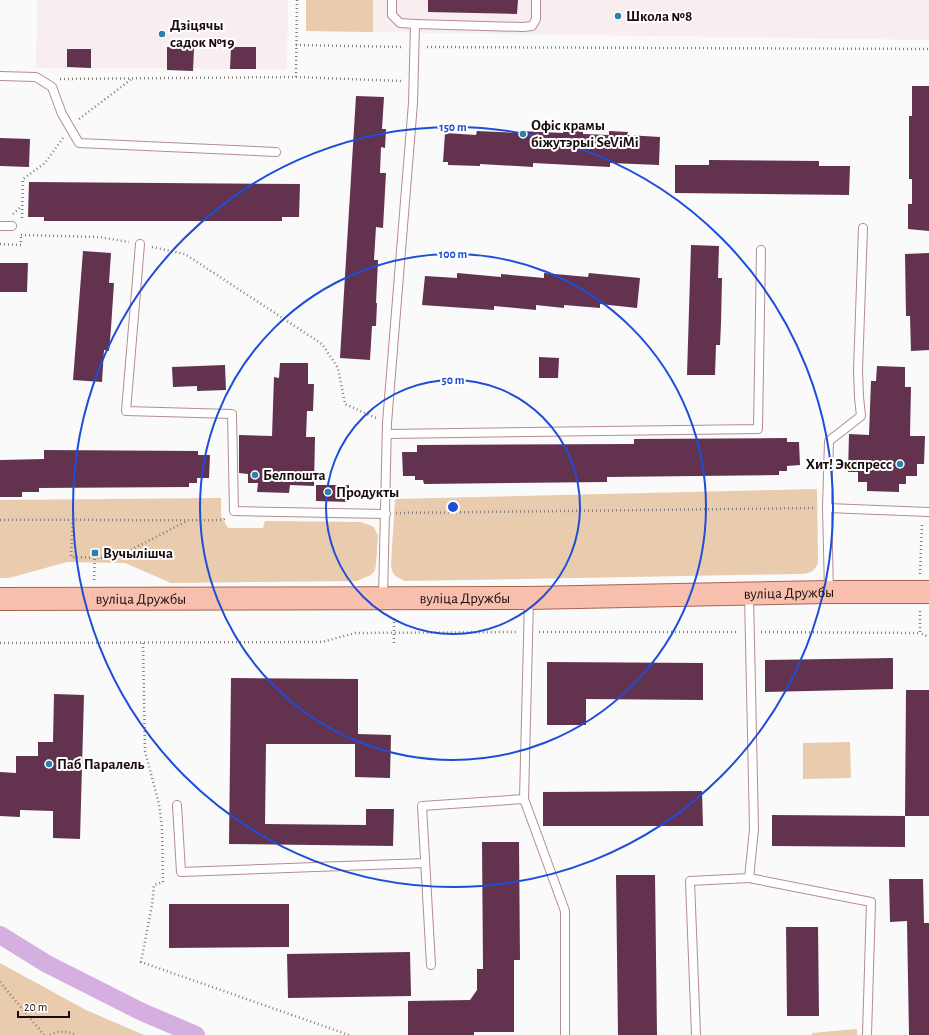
<svg xmlns="http://www.w3.org/2000/svg" width="929" height="1035" font-family="'Alegreya Sans',sans-serif">
<style>
.built{fill:#f9eeef}
.green{fill:#e9cbae}
.lines{fill:none;stroke-linecap:round;stroke-linejoin:round}
.canal{stroke:#d4afe0;stroke-width:18}
.building{fill:#62324e}
.lane-casing{stroke:#b58c90;stroke-width:10}
.primary-casing{stroke:#a66551;stroke-width:24}
.path{stroke:#857d7e;stroke-width:2.5;stroke-dasharray:1 3;stroke-linecap:butt}
.lane{stroke:#fff;stroke-width:8}
.primary{stroke:#f7bfac;stroke-width:22}
.ring{fill:none;stroke:#1d4ed8;stroke-width:2}
.poi-dot{fill:#2a82b1;stroke:#fff;stroke-width:1.5}
.labels{text-anchor:middle;dominant-baseline:central;stroke-width:4;stroke-linejoin:round;paint-order:stroke}
.poi-label{font-size:15px;font-weight:bold;fill:#1a0c0e;stroke:#fff;text-anchor:start}
.street-label{font-size:15px;fill:#1a0c0e;stroke:#fff}
.centre{fill:#1d4ed8;stroke:#fff;stroke-width:2}
.ring-label{font-size:12px;text-anchor:middle;font-weight:bold;fill:#1d4ed8;stroke:#fff;stroke-width:4;stroke-linejoin:round;paint-order:stroke}
</style>
<rect width="100%" height="100%" fill="#fafafa"/>
<g class="built">
<path d="M37 0H288L287 69 36 68Z"/>
<path d="M306 0H929V40L306 31Z"/>
</g>
<g class="green">
<path d="M306 0H373V32L306 31Z"/>
<path d="M817 489 818 563C814 573 807 574 797 574L405 581C396 577 392 575 391 565L395 499Z"/>
<path d="M221 498V516L228 528H263L265 521 361 522 374 527 378 536 376 564 375 570 371 575 357 581 171 583 125 563 67 562 9 578H0V500Z"/>
<path d="M850 742 851 778 803 779V743Z"/>
<path d="M0 963 86 1010 144 1035H0Z"/>
<path d="M857 1029V1035H812V1033Z"/>
</g>
<g class="lines">
<path class="canal" d="M0 935 47 964 142 1012 196 1035"/>
</g>
<g class="building">
<path d="M428 0H518L517 14 428 12Z"/>
<path d="M167 47 194 48 193 71 167 70Z"/>
<path d="M231 47H256V69H230Z"/>
<path d="M67 49H91V68L67 67Z"/>
<path d="M912 86H929V231L908 229V204H912V179H909V116H912Z"/>
<path d="M356 96 384 97 382 129H386L385 148 381 147 380 173H386L383 228 376 227 374 260H378L376 303H377L376 326H372L370 360 340 358Z"/>
<path d="M563 130 583 131V134L609 135V131L628 132 627 135 660 137 659 165 610 163V167L533 163V167L480 164V166L448 165V162H443L445 133 476 135 477 131 520 133V131L563 133Z"/>
<path d="M0 138 30 139 29 167 0 166Z"/>
<path d="M709 160 819 161V166H850L849 195 675 193V165H709Z"/>
<path d="M29 182 300 184 299 217H282V221H44V217H28Z"/>
<path d="M691 245 719 246 718 278H722L721 323 720 345H716L715 375H687Z"/>
<path d="M83 251 111 253 109 283H114L111 328 109 351 104 350 102 382 73 380Z"/>
<path d="M929 253V350L911 351 910 316H906L905 254Z"/>
<path d="M0 263H28L27 292H0Z"/>
<path d="M457 273 501 277V274L544 278V273L588 277 589 273 640 278 637 308 600 304V308L564 305V308L536 305V310L494 306V310L422 305 425 276 457 278Z"/>
<path d="M539 357 559 358 558 378H539Z"/>
<path d="M280 363H308V384H314L313 411H307L306 437H315L314 486 290 485 289 493 257 492 258 483H248V474L239 473V435L272 436 274 377 279 378Z"/>
<path d="M225 365 226 390 197 391V386L173 387 172 367Z"/>
<path d="M877 366 905 367V387H911L910 436H925L924 464H917V476H906V484H899V492L867 491V482H858V472H848L849 434 869 435 871 381H876Z"/>
<path d="M787 438V442H799L800 465 787 466V471H779V475L607 477V482L424 484 423 480H415V476H403L402 452H417V445L634 444V439Z"/>
<path d="M44 450 198 451V455H210L209 478H197V483H189V487L39 488V492H22V497H0V460L44 459Z"/>
<path d="M316 485H349V502L316 501Z"/>
<path d="M893 658V689L765 692V660Z"/>
<path d="M547 662 703 663V700L586 699V725H547Z"/>
<path d="M231 678 358 679V734L391 735 390 778 355 777V744H266L265 824 366 825V809H394L393 846 229 844Z"/>
<path d="M906 690H929V816H905Z"/>
<path d="M54 694 84 695 80 839 53 838V811L20 810V817L0 816V772L16 773V756H38V742H53Z"/>
<path d="M702 791 703 826H543V792Z"/>
<path d="M772 815 905 816V847L772 846Z"/>
<path d="M482 842H519L520 960H514V1032H474V1035H408V1001L470 1000 477 990V969H483Z"/>
<path d="M616 875H655L657 1035H618Z"/>
<path d="M889 879H923L924 923H929V1035H909L907 921 890 922Z"/>
<path d="M169 904H289V947L169 948Z"/>
<path d="M786 927H818L819 1016H787Z"/>
<path d="M410 952 411 996 288 998 287 954Z"/>
</g>
<g class="lines">
<g class="lane-casing">
<g id="lane">
<path d="M415 24 523 27 532 26 536 19V0"/>
<path d="M0 76 36 77 52 87 62 114 79 143 276 152"/>
<path d="M0 226H12"/>
<path d="M140 244 126 411 232 414 234 511 386 514"/>
<path d="M387 434 758 429 761 250"/>
<path d="M827 508 929 512"/>
<path d="M829 591 827 508 829 441 861 416 859 397 858 371 863 228"/>
<path d="M383 598 387 423 413 103 415 24 400 23 392 15V0"/>
<path d="M529 599 524 799 565 911V1035"/>
<path d="M177 805 181 872 425 863"/>
<path d="M749 878 871 902 867 1035"/>
<path d="M431 965 422 806 524 799"/>
<path d="M696 1035 690 881 749 878 754 829 749 595"/>
</g>
</g>
<g class="primary-casing">
<g id="primary">
<path id="s1" d="M0 599 529 598 829 592H929"/>
</g>
</g>
<g class="path">
<path d="M296 45 404 47"/>
<path d="M427 47 929 49"/>
<path d="M296 77 297 0"/>
<path d="M60 79 296 77 401 81"/>
<path d="M79 119 133 78"/>
<path d="M13 214 22 206"/>
<path d="M22 218 23 179 45 163 63 138"/>
<path d="M21 235 99 237 129 242"/>
<path d="M0 244 21 245V235"/>
<path d="M152 247 185 254 322 344 338 368 345 404 376 418"/>
<path d="M396 513 815 508"/>
<path d="M73 519 71 557 115 558 187 521"/>
<path d="M0 520C74 519 149 521 223 520L226 518"/>
<path d="M920 574 922 523"/>
<path d="M94 580 95 553"/>
<path d="M920 611V633L929 637"/>
<path d="M539 632H738"/>
<path d="M761 632 920 633"/>
<path d="M0 643 322 642 355 633 516 632"/>
<path d="M143 643 145 751 159 804 162 827 163 882 154 885 152 905 141 962 349 1035"/>
<path d="M394 643V616"/>
<path d="M0 982 44 1035"/>
<path d="M50 1035C59 1030 67 1031 77 1035"/>
</g>
<use href="#lane" class="lane"/>
<use href="#primary" class="primary"/>
</g>
<g class="ring">
<circle cx="453" cy="507" r="127"/>
<circle cx="453" cy="507" r="253"/>
<circle cx="453" cy="507" r="380"/>
</g>
<g class="poi-dot">
<circle cx="618" cy="16" r="4"/>
<circle cx="162" cy="34" r="4"/>
<circle cx="523" cy="134" r="4"/>
<circle cx="900" cy="464" r="4"/>
<circle cx="255" cy="475" r="4"/>
<circle cx="328" cy="492" r="4"/>
<rect x="91" y="549" width="8" height="8" rx="2"/>
<circle cx="49" cy="764" r="4"/>
</g>
<g class="labels">
<g class="poi-label">
<text x="626" y="16">Школа №8</text>
<text x="170" y="25">Дзіцячы<tspan x="170" dy="17">садок №19</tspan></text>
<text x="531" y="125">Офіс крамы<tspan x="531" dy="17">біжутэрыі SeViMi</tspan></text>
<text x="892" y="464" text-anchor="end">Хит! Экспресс</text>
<text x="263" y="475">Белпошта</text>
<text x="336" y="492">Продукты</text>
<text x="103" y="553">Вучылішча</text>
<text x="57" y="764">Паб Паралель</text>
</g>
<g class="street-label">
<text stroke="none"><textPath href="#s1" startOffset="789">вуліца Дружбы</textPath></text>
<text stroke="none"><textPath href="#s1" startOffset="465">вуліца Дружбы</textPath></text>
<text stroke="none"><textPath href="#s1" startOffset="141">вуліца Дружбы</textPath></text>
</g>
</g>
<circle cx="453" cy="507" r="6" class="centre"/>
<g class="ring-label">
<text x="453" y="131">150 m</text>
<text x="453" y="258">100 m</text>
<text x="453" y="384">50 m</text>
</g>
<path d="M18 1011v6h51v-6" fill="none" stroke="#1a0c0e" stroke-width="2"/>
<text x="24" y="1011" font-size="12" fill="#1a0c0e" stroke="#ffffff" stroke-width="3" paint-order="stroke">20 m</text>
</svg>
